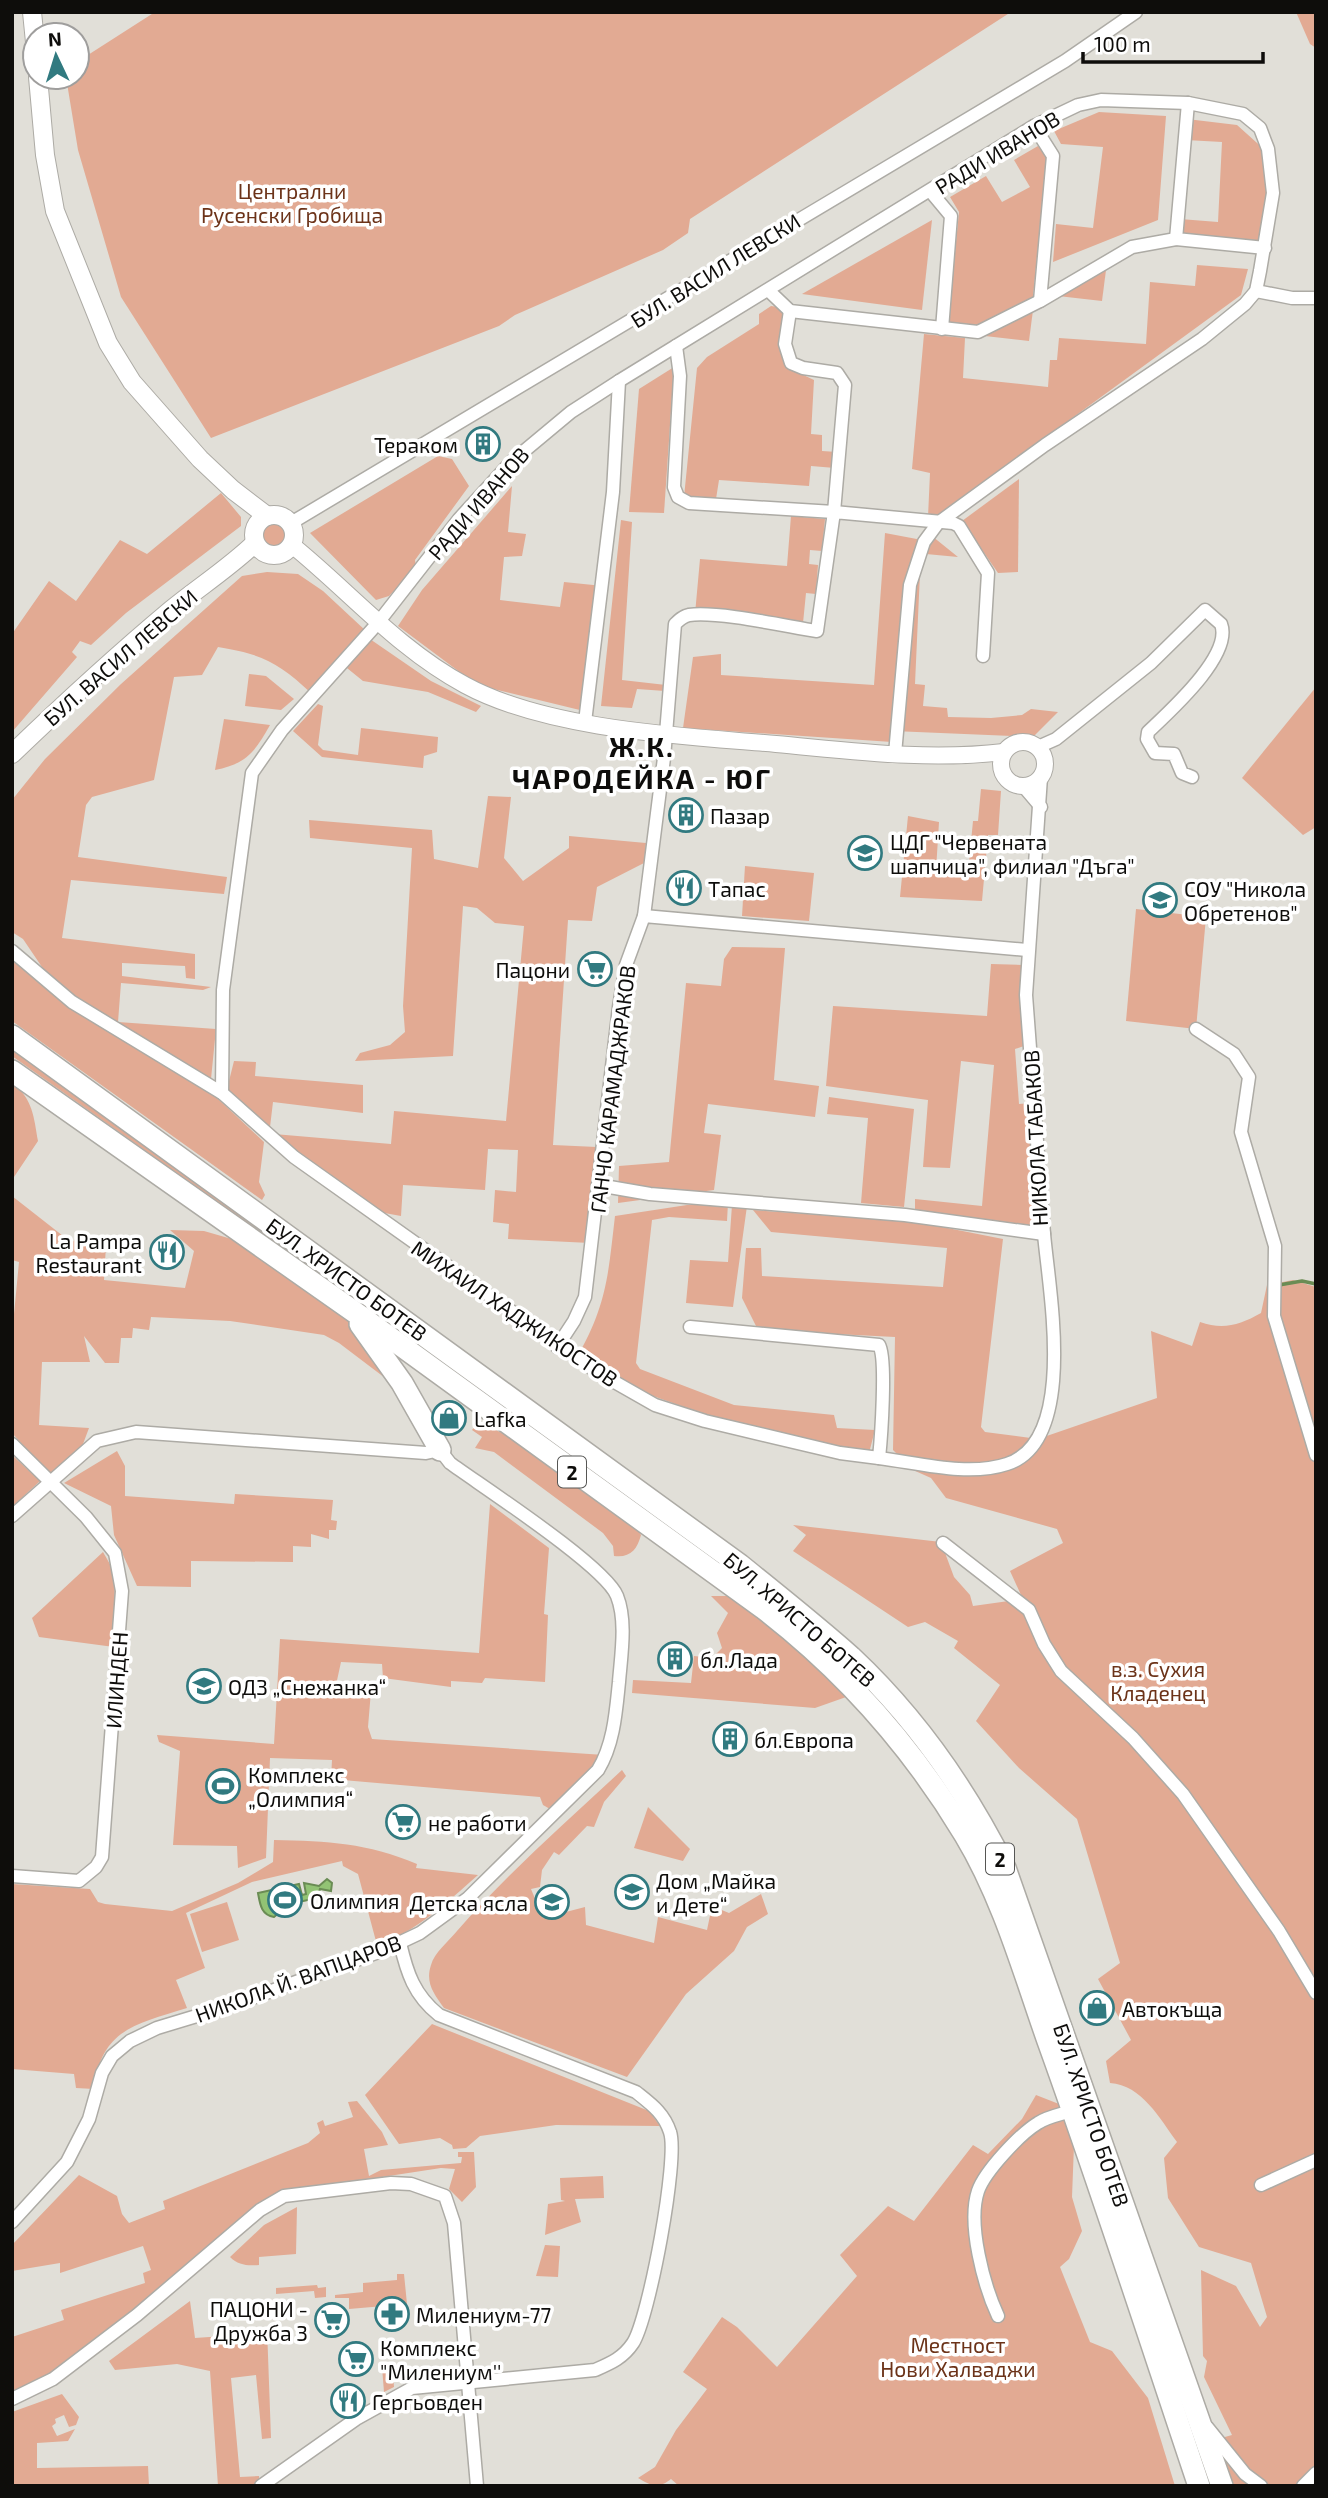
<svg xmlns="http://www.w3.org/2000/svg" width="1328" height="2498" font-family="'Exo 2',sans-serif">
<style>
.green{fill:#e2aa93}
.water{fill:#92c374;stroke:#6a8c54;stroke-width:2}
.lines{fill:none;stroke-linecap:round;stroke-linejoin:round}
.stream{stroke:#6a8c54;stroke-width:3.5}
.minor-casing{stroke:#adaba5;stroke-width:15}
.tertiary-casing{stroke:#adaba5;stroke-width:18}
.secondary-casing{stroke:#adaba5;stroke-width:20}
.trunk-casing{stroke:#adaba5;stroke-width:24}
.minor{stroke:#fff;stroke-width:12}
.tertiary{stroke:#fff;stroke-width:16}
.secondary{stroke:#fff;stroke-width:18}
.trunk{stroke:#fff;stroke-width:21}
.labels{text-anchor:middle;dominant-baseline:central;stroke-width:7;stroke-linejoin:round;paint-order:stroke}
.shield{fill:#fff;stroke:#565654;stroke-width:2}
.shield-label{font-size:19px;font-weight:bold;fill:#0e0d0b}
.street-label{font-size:21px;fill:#0e0d0b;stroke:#fff}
.park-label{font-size:21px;fill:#6c3319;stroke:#fff}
.poi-label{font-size:21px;fill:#0e0d0b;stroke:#fff;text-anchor:start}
.district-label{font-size:28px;font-weight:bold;letter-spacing:2px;fill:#0e0d0b;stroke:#fff}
</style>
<rect width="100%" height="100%" fill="#e1dfd8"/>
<g class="green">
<path d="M155 12H1011L690 219 688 233 663 250 515 315 499 326 211 438 121 297 78 150 66 77H77V62Z"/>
<path d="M1296 12H1316V48L1310 44Z"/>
<path d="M1099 112 1166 116 1158 220 1053 262 1056 224 1093 228 1103 147 1061 144 1054 131Z"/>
<path d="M1187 119 1237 125 1266 151 1271 187 1262 243 1179 236 1180 219 1218 222 1222 142 1186 140Z"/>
<path d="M1038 146 1047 156 1033 297 977 325 948 322 959 212 950 197 986 176 1002 202 1030 187 1014 160Z"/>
<path d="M932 220 922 310 802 294Z"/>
<path d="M1197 265 1248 269 1241 295 950 507 937 517H928L930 473 912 469 924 334 965 338 963 378 1048 387 1050 360H1057L1059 338 1146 344 1150 282 1195 286Z"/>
<path d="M1106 270 1102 301 1058 296Z"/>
<path d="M771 306 785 308C780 349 773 362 814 380L811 434 822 435V451L837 452 835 468 811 466 809 486 719 480 716 499 684 497 697 368 707 357 759 324V314Z"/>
<path d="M1033 310 1029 341 985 336Z"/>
<path d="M674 367 664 513 629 512 639 389Z"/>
<path d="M438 456 452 459 469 486 415 560 416 568 389 596 376 600 310 533Z"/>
<path d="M1019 479 1018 572 998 573 962 521Z"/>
<path d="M512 486 508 532 526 534 522 556 504 557 500 600 560 607 564 582 603 586 588 712 477 685 398 626 422 590Z"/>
<path d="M221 493 241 517V526L126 613 91 645 80 641 72 652 77 657 12 732V634L49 581 76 601 120 540 147 554Z"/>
<path d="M791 516 825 519 822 551 810 550 809 564 818 565 816 594 806 593 803 623 695 614 700 559 787 566Z"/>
<path d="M621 520 632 522 622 680 666 685 665 691 637 689 632 708 601 706Z"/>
<circle cx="274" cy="535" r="14"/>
<path d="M927 532 958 557 926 554 920 573 915 684 925 685 923 706 947 708 948 717 991 718 1022 715 1031 709 1058 712 1033 737 893 731 892 742 683 728 693 657 721 654V675L874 685 885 533 922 540Z"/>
<path d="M267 572 298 574 323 591 366 631 311 693C279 663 262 654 218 647L202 675 174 677 154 780 92 797 86 805 78 857 227 877 224 894 71 880 62 938 195 954V979L186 978 185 966 122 963V976L211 987 203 990 121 983 118 1022 216 1029 211 1079 79 1001 44 970 23 939 12 932V800L45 759 121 684 242 576Z"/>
<path d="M367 637 431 681 481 706 476 712 428 692 363 681 342 664Z"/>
<path d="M249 674 266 676 294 699 281 710 245 706Z"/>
<path d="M1316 687V827L1303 835 1242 778Z"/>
<path d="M318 704 323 706 318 745 323 750 358 755 361 728 438 737 437 752 424 756 423 768 322 757 293 731Z"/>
<path d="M224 719 270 725C255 752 246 764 215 770Z"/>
<path d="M981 789 1001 791 998 835H988L982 901 900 897 908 816 939 822 936 870 968 873 973 821H978Z"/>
<path d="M488 796 511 797 504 858 523 881 569 848V836L646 843 644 863 597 887 592 921 568 920 553 1145 597 1147 590 1243 508 1239 509 1224 493 1222 495 1190 516 1192 518 1150 488 1149 485 1190 403 1185 401 1216 379 1212 274 1134 391 1144 394 1111 506 1121 524 926 495 923 477 908 463 906 453 1056 355 1061 360 1053 390 1045 405 1032 403 1006 412 848 310 838 309 820 432 830 434 859 478 868Z"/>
<path d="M745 866 814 873 809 921 742 916Z"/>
<path d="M1136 909 1206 917 1196 1029 1126 1021Z"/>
<path d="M732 947 785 948 774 1080 819 1086 815 1117 708 1104 704 1133 721 1135 714 1190 618 1203 619 1166 669 1162 686 983 721 986 724 959Z"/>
<path d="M12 957 55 996 215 1096 264 1142 259 1182 265 1195 262 1200 12 1021Z"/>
<path d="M991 964 1022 965 1024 1046 1015 1049 1019 1104 1031 1103 1040 1217 1031 1227 915 1211V1199L982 1206 994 1065 961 1061 950 1168 923 1167 928 1100 826 1086 833 1006 987 1016Z"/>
<path d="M12 1045 382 1315 381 1318 12 1056Z"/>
<path d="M234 1061 256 1062 255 1076 363 1085V1113L273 1102 270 1127 227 1089Z"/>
<path d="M12 1083C33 1098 34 1118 38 1141L12 1180Z"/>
<path d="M829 1097 914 1109 904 1207 861 1203 868 1118 827 1114Z"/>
<path d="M12 1196 72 1243 78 1235 93 1244 106 1245 104 1280 185 1288 194 1251 170 1230 204 1231 242 1242 339 1311 370 1342 397 1387 339 1343 324 1335 230 1321 151 1317 149 1330 133 1328 132 1338H121L119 1363H105L84 1336 90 1362H42L39 1425 89 1428 83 1444 51 1476 12 1433V1335L19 1262 12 1260Z"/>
<path d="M728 1203 727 1221 669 1217 652 1220 636 1363 640 1369 734 1405 834 1415 837 1428 875 1430 869 1453 741 1427 650 1395 576 1359C607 1305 608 1276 615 1216L687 1205Z"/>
<path d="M732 1205 747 1206 733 1307 686 1303 690 1260 728 1262Z"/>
<path d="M753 1210 917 1222 1003 1239 981 1427 985 1432 1038 1439 1157 1398 1151 1331 1192 1346 1200 1322C1223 1330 1240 1325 1261 1313L1267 1285 1293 1280 1316 1287V2486H1222L1207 2442 1232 2435 1204 2377 1207 2361 1203 2356 1201 2270 1236 2286 1260 2327 1267 2317 1251 2263 1199 2247 1168 2198 1164 2158 1177 2142C1160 2119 1142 2085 1110 2083L1106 2061 1131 2040 1098 1979 1120 1963 1077 1819 1019 1768 976 1721 1000 1685 954 1648 958 1641 925 1622 908 1627 793 1551 806 1535 793 1525 941 1542 954 1577 970 1595 973 1606 1016 1600 1021 1595 1010 1571 1063 1543 1057 1529 946 1498 931 1478 913 1470 893 1450 895 1337 758 1330 742 1298 746 1248H761L762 1276 943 1287 947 1248 771 1232Z"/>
<path d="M478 1422 522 1442 633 1523 641 1535C637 1550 630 1558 614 1556L613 1546 603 1533 494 1452 475 1448 482 1437 472 1430Z"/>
<path d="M117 1451 125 1466V1496L234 1504 235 1494 333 1500 331 1520 337 1521 336 1530H329V1539L311 1534V1547L293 1546V1562L191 1561V1587L137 1586 114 1535 111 1506 64 1483Z"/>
<path d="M12 1455 40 1481 12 1507Z"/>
<path d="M490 1504 549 1548 544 1614 548 1615 545 1682 485 1678 482 1683 451 1681V1687L383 1678 382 1664 341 1662 336 1685 371 1691 368 1727 372 1739 604 1755 550 1809 543 1805 540 1797 331 1779 332 1760 270 1758 266 1858 238 1868 237 1846 173 1845 180 1751 159 1742 157 1735 274 1744 280 1639 479 1653Z"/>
<path d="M103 1552 115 1573 114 1647 39 1637 32 1618Z"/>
<path d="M711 1596H737L849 1696 815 1708 632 1693 633 1680 691 1683 694 1656 712 1658 722 1648 717 1633 728 1613Z"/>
<path d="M622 1770 626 1776 604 1802 594 1827 587 1826 559 1855 554 1852 542 1870 540 1887 531 1889 543 1918 585 1907 586 1925 654 1943 658 1917 707 1930 712 1906 729 1913 761 1894 768 1914 747 1927 734 1951 686 1994 627 2077 444 2008C434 1994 425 1983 431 1965 434 1953 449 1941 457 1931 508 1873 566 1822 622 1770Z"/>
<path d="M648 1807 690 1849 683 1861 634 1848Z"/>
<path d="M274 1840C328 1841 367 1843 417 1864L416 1868 478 1875C446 1903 418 1931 377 1945L358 1874 343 1866 342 1861 252 1882 186 1913 205 1968 176 1980 187 2008C136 2024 101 2029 94 2089L76 2088 74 2074 12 2069V1884L90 1889 98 1902 105 1904 172 1911 238 1883 273 1862Z"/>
<path d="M227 1902 239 1940 202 1952 190 1914Z"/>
<path d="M432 2024 649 2111 660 2126 556 2125 480 2136 466 2148 453 2149 452 2145 440 2138 399 2144 365 2095Z"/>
<path d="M1036 2095 1059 2104 1074 2145 1072 2197 1082 2231 1069 2259 1060 2267 1090 2342 1112 2351 1148 2398 1175 2486H679L671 2479C659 2489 651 2486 638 2478L655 2467 676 2430 707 2389 683 2372 722 2317 737 2327 777 2367 857 2276 840 2255 888 2206 914 2221 973 2145 988 2154 1022 2119Z"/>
<path d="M357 2101 382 2132 388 2145 364 2149 369 2176 381 2170 461 2163 462 2157H458V2152H474L476 2187 462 2202 449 2189 455 2169 441 2168 284 2192 51 2375 12 2392V2337L64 2320 61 2310 145 2283 143 2273 151 2270 143 2246 60 2273V2263L12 2271V2245L79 2175 117 2196 122 2214 129 2223 165 2209 163 2201 308 2143 320 2133 317 2123 323 2120 325 2126 353 2117 348 2102Z"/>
<path d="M603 2176 604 2198 575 2199 581 2222 545 2235 548 2204 565 2201 561 2200 560 2178Z"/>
<path d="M297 2207 296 2254 259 2257V2265C247 2266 238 2265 230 2257L264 2225Z"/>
<path d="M545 2245 560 2246 558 2277 536 2276Z"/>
<path d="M397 2274H404L407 2304 349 2309V2298H335V2295L363 2292V2283L397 2280Z"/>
<path d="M317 2285 318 2288 326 2287V2297L315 2298 314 2291 276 2294V2288Z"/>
<path d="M190 2301 195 2338 238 2335 245 2329 267 2328 271 2438 262 2439 256 2375 231 2378 240 2477 259 2476 260 2486H218L210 2371 177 2364 115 2370 109 2361Z"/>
<path d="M392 2365 394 2387 384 2392 382 2367Z"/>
<path d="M62 2394 79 2417 76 2425 69 2427 64 2415 55 2419 56 2423 52 2426 57 2436 75 2429 68 2441 37 2443V2468L148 2466 149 2486H12V2412Z"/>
</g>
<path class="water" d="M327 1879 332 1883 331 1891 320 1889 317 1898 290 1904 274 1917C261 1915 260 1904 258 1893L299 1884 302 1895 306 1894 304 1883 319 1886Z"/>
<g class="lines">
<path class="stream" d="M1279 1285 1302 1281 1316 1284"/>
<g class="minor-casing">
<g id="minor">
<path d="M1188 103 1176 239 1265 248"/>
<path d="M1034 126 1053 156 1040 301"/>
<path d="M931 192 951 216 942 329"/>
<path d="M768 290 790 311 978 332 1040 301 1132 247 1176 239"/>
<path d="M1256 291 1292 298H1316"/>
<path d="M676 346 680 376 674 487 678 497 689 503 834 512 845 385 837 373 803 368 791 363 785 344 790 311"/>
<path d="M291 523 1065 61 1136 12"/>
<path d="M585 722 613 492 619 381"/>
<path d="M1038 747 1056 739 1151 663 1205 610 1221 624C1233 655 1170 711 1148 732L1147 739 1155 753 1174 754 1182 773 1192 777"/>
<path d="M1024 787 1041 807"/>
<path d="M644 916 664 758 675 624C679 620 683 616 689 615 718 611 785 626 817 631L834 512 953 523 959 526 988 573 983 656"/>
<path d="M12 951 72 1002 222 1093 294 1157 597 1372 655 1405 705 1421 840 1453 879 1458C881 1439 887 1358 879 1345L690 1327"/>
<path d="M1196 1029 1234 1054 1249 1077 1241 1132 1275 1246 1274 1316 1316 1455"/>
<path d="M222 1093 223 990 252 773 282 730 377 624 459 519 511 462 571 412 619 381 1034 126 1078 105 1101 100 1188 103 1243 114 1260 128 1268 149 1273 193 1260 271 1256 291 1245 304 1202 339 1045 445 938 523 924 542 910 585 895 754"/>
<path d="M598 1185 650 1194 905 1215 1044 1234 1026 995 1041 777"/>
<path d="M557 1347 574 1321 585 1297 619 1007 626 965 644 916 1027 950"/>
<path d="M12 1444 86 1517 115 1553 122 1591 102 1857 96 1867 79 1881 12 1876"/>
<path d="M879 1458C919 1463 968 1477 1007 1464 1078 1441 1049 1291 1044 1234"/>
<path d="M12 1516 97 1441 136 1432 426 1453 440 1450 450 1463C483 1487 605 1566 617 1596 627 1621 621 1656 619 1682 616 1711 614 1744 598 1770L468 1898 420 1933 384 1950 233 2005 157 2028 130 2041 112 2056 102 2073 89 2119 67 2162 12 2222"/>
<path d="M943 1543 1029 1610 1044 1644 1061 1671 1133 1738 1183 1794 1279 1931 1316 1993"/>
<path d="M1261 2185 1316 2160"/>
<path d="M998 2316C984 2286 967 2224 978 2191 985 2171 1020 2134 1038 2123 1047 2117 1058 2115 1068 2112"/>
<path d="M12 2399 53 2379 137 2315 260 2210 284 2196 391 2183 411 2184 445 2196 454 2223 477 2486"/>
<path d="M1207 2427 1245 2474 1261 2486"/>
<path d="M261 2486 356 2419 412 2388 595 2370C611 2363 623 2358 633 2343 649 2318 679 2158 670 2132 664 2113 651 2104 636 2092L439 2015C414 1995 407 1973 400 1943"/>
<path d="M1303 2486 1316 2473"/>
</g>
</g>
<g class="tertiary-casing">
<g id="tertiary">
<path d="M292 545C350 592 398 649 465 685 548 730 683 736 776 744 853 751 927 761 1004 752"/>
<circle cx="1023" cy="764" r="22"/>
</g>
</g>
<g class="secondary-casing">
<g id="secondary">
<path d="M32 12 35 42"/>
<path d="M38 77 45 155 55 211 108 343 132 382 200 459 233 490 267 516"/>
<circle cx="274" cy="535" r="20"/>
<path d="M12 754C64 704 116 656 171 610 199 587 229 568 255 543"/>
</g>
</g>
<g class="trunk-casing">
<g id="trunk">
<path d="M12 1036 740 1565C777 1595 815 1625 851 1657 915 1717 966 1790 1005 1868L1222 2486"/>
<path d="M12 1071 363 1318 763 1608C845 1671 912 1747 965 1835 1003 1898 1024 1973 1048 2041 1101 2188 1149 2337 1199 2486"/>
<path d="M360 1324 402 1383 440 1450"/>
</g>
</g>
<use href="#minor" class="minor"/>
<use href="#tertiary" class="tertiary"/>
<use href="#secondary" class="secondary"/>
<use href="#trunk" class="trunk"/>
</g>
<defs>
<g id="building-ring" transform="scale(1.75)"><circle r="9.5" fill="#fff" stroke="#317a80" stroke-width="1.5"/><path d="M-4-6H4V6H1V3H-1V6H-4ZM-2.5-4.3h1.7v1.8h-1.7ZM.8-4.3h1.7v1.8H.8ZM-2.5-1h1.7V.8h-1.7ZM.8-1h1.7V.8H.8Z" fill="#317a80"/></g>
<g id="school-ring" transform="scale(1.75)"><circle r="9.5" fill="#fff" stroke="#317a80" stroke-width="1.5"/><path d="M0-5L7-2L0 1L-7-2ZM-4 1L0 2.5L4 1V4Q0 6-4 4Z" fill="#317a80"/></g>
<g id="restaurant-ring" transform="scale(1.75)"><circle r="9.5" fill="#fff" stroke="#317a80" stroke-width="1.5"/><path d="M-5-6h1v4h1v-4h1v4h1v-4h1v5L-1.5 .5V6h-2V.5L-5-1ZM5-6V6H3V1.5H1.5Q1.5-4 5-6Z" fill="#317a80"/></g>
<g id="supermarket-ring" transform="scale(1.75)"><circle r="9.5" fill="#fff" stroke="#317a80" stroke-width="1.5"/><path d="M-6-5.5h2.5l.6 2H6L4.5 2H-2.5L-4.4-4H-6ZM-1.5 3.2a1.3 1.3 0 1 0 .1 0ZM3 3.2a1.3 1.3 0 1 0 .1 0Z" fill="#317a80"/></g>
<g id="shop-ring" transform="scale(1.75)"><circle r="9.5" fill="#fff" stroke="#317a80" stroke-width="1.5"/><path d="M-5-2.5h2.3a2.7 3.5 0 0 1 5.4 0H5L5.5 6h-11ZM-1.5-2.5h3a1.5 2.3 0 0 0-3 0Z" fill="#317a80"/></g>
<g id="stadium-ring" transform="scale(1.75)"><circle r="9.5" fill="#fff" stroke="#317a80" stroke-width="1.5"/><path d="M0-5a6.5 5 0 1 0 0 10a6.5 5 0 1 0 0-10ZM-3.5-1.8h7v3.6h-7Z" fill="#317a80"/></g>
<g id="pharmacy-ring" transform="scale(1.75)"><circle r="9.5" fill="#fff" stroke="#317a80" stroke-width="1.5"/><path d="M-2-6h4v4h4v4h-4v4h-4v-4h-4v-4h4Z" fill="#317a80"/></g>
</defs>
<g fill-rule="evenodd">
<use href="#building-ring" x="483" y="444"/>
<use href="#building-ring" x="686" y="815"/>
<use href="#school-ring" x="865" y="853"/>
<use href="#restaurant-ring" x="684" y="888"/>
<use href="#school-ring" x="1160" y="900"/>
<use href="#supermarket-ring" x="595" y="969"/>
<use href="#restaurant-ring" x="167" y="1252"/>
<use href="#shop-ring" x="449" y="1418"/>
<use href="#building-ring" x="675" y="1659"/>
<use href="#school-ring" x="204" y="1686"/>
<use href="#building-ring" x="730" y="1739"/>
<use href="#stadium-ring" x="223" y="1786"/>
<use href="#supermarket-ring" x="403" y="1822"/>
<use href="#school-ring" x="632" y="1892"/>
<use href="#stadium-ring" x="285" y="1900"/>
<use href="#school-ring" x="552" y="1902"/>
<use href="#shop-ring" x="1097" y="2008"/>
<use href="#pharmacy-ring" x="392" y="2314"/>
<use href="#supermarket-ring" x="332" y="2320"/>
<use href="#supermarket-ring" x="356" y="2359"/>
<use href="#restaurant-ring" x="348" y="2401"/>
</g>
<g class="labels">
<g class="shield">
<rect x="558" y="1456.5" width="28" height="31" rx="5"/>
<rect x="986" y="1843.5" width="28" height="31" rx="5"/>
</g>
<g class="shield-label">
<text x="572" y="1472">2</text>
<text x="1000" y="1859">2</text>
</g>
<g class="street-label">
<text transform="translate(997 152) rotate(-31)">РАДИ ИВАНОВ</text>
<text transform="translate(715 270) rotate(-32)">БУЛ. ВАСИЛ ЛЕВСКИ</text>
<text transform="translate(478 503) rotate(-49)">РАДИ ИВАНОВ</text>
<text transform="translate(120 657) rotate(-41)">БУЛ. ВАСИЛ ЛЕВСКИ</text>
<text transform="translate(612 1089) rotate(-83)">ГАНЧО КАРАМАДЖРАКОВ</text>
<text transform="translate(1035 1138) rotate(-93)">НИКОЛА ТАБАКОВ</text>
<text transform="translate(347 1279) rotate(36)">БУЛ. ХРИСТО БОТЕВ</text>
<text transform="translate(515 1313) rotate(34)">МИХАИЛ ХАДЖИКОСТОВ</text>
<text transform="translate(800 1619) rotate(41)">БУЛ. ХРИСТО БОТЕВ</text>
<text transform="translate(116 1680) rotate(-86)">ИЛИНДЕН</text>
<text transform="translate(298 1978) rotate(-20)">НИКОЛА Й. ВАПЦАРОВ</text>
<text transform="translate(1092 2115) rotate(71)">БУЛ. ХРИСТО БОТЕВ</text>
</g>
<g class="park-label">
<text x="292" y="190">Централни<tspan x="292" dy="24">Русенски Гробища</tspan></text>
<text x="1158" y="1668">в.з. Сухия<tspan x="1158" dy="24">Кладенец</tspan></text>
<text x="958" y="2344">Местност<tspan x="958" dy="24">Нови Халваджи</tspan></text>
</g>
<g class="poi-label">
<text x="458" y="444" text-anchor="end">Тераком</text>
<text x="710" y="815">Пазар</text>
<text x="890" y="841">ЦДГ "Червената<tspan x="890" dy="24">шапчица", филиал "Дъга"</tspan></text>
<text x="708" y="888">Тапас</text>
<text x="1184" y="888">СОУ "Никола<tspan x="1184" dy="24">Обретенов"</tspan></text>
<text x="570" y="969" text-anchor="end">Пацони</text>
<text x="142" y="1240" text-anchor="end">La Pampa<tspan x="142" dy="24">Restaurant</tspan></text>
<text x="474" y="1418">Lafka</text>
<text x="700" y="1659">бл.Лада</text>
<text x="228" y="1686">ОДЗ „Снежанка“</text>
<text x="754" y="1739">бл.Европа</text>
<text x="248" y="1774">Комплекс<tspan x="248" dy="24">„Олимпия“</tspan></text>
<text x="428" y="1822">не работи</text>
<text x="656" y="1880">Дом „Майка<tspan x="656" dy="24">и Дете“</tspan></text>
<text x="310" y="1900">Олимпия</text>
<text x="528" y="1902" text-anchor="end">Детска ясла</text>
<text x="1122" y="2008">Автокъща</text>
<text x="308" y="2308" text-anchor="end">ПАЦОНИ -<tspan x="308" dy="24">Дружба 3</tspan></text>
<text x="416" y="2314">Милениум-77</text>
<text x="380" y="2347">Комплекс<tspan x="380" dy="24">"Милениум''</tspan></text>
<text x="372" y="2401">Гергьовден</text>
</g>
<g class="district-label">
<text x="642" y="746">Ж.К.<tspan x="642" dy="32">ЧАРОДЕЙКА - ЮГ</tspan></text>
</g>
</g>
<rect width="1328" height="2498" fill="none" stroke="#0e0d0b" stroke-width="28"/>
<g transform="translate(56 56) rotate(356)"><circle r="33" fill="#ffffff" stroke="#9f9e9d" stroke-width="2"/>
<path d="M0-5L12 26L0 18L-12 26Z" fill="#317a80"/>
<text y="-10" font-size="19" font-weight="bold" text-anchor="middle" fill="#0e0d0b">N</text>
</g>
<path d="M1083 52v10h180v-10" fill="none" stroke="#0e0d0b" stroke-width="3.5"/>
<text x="1094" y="52" font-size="21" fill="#0e0d0b" stroke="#ffffff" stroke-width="5" paint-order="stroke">100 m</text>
</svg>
